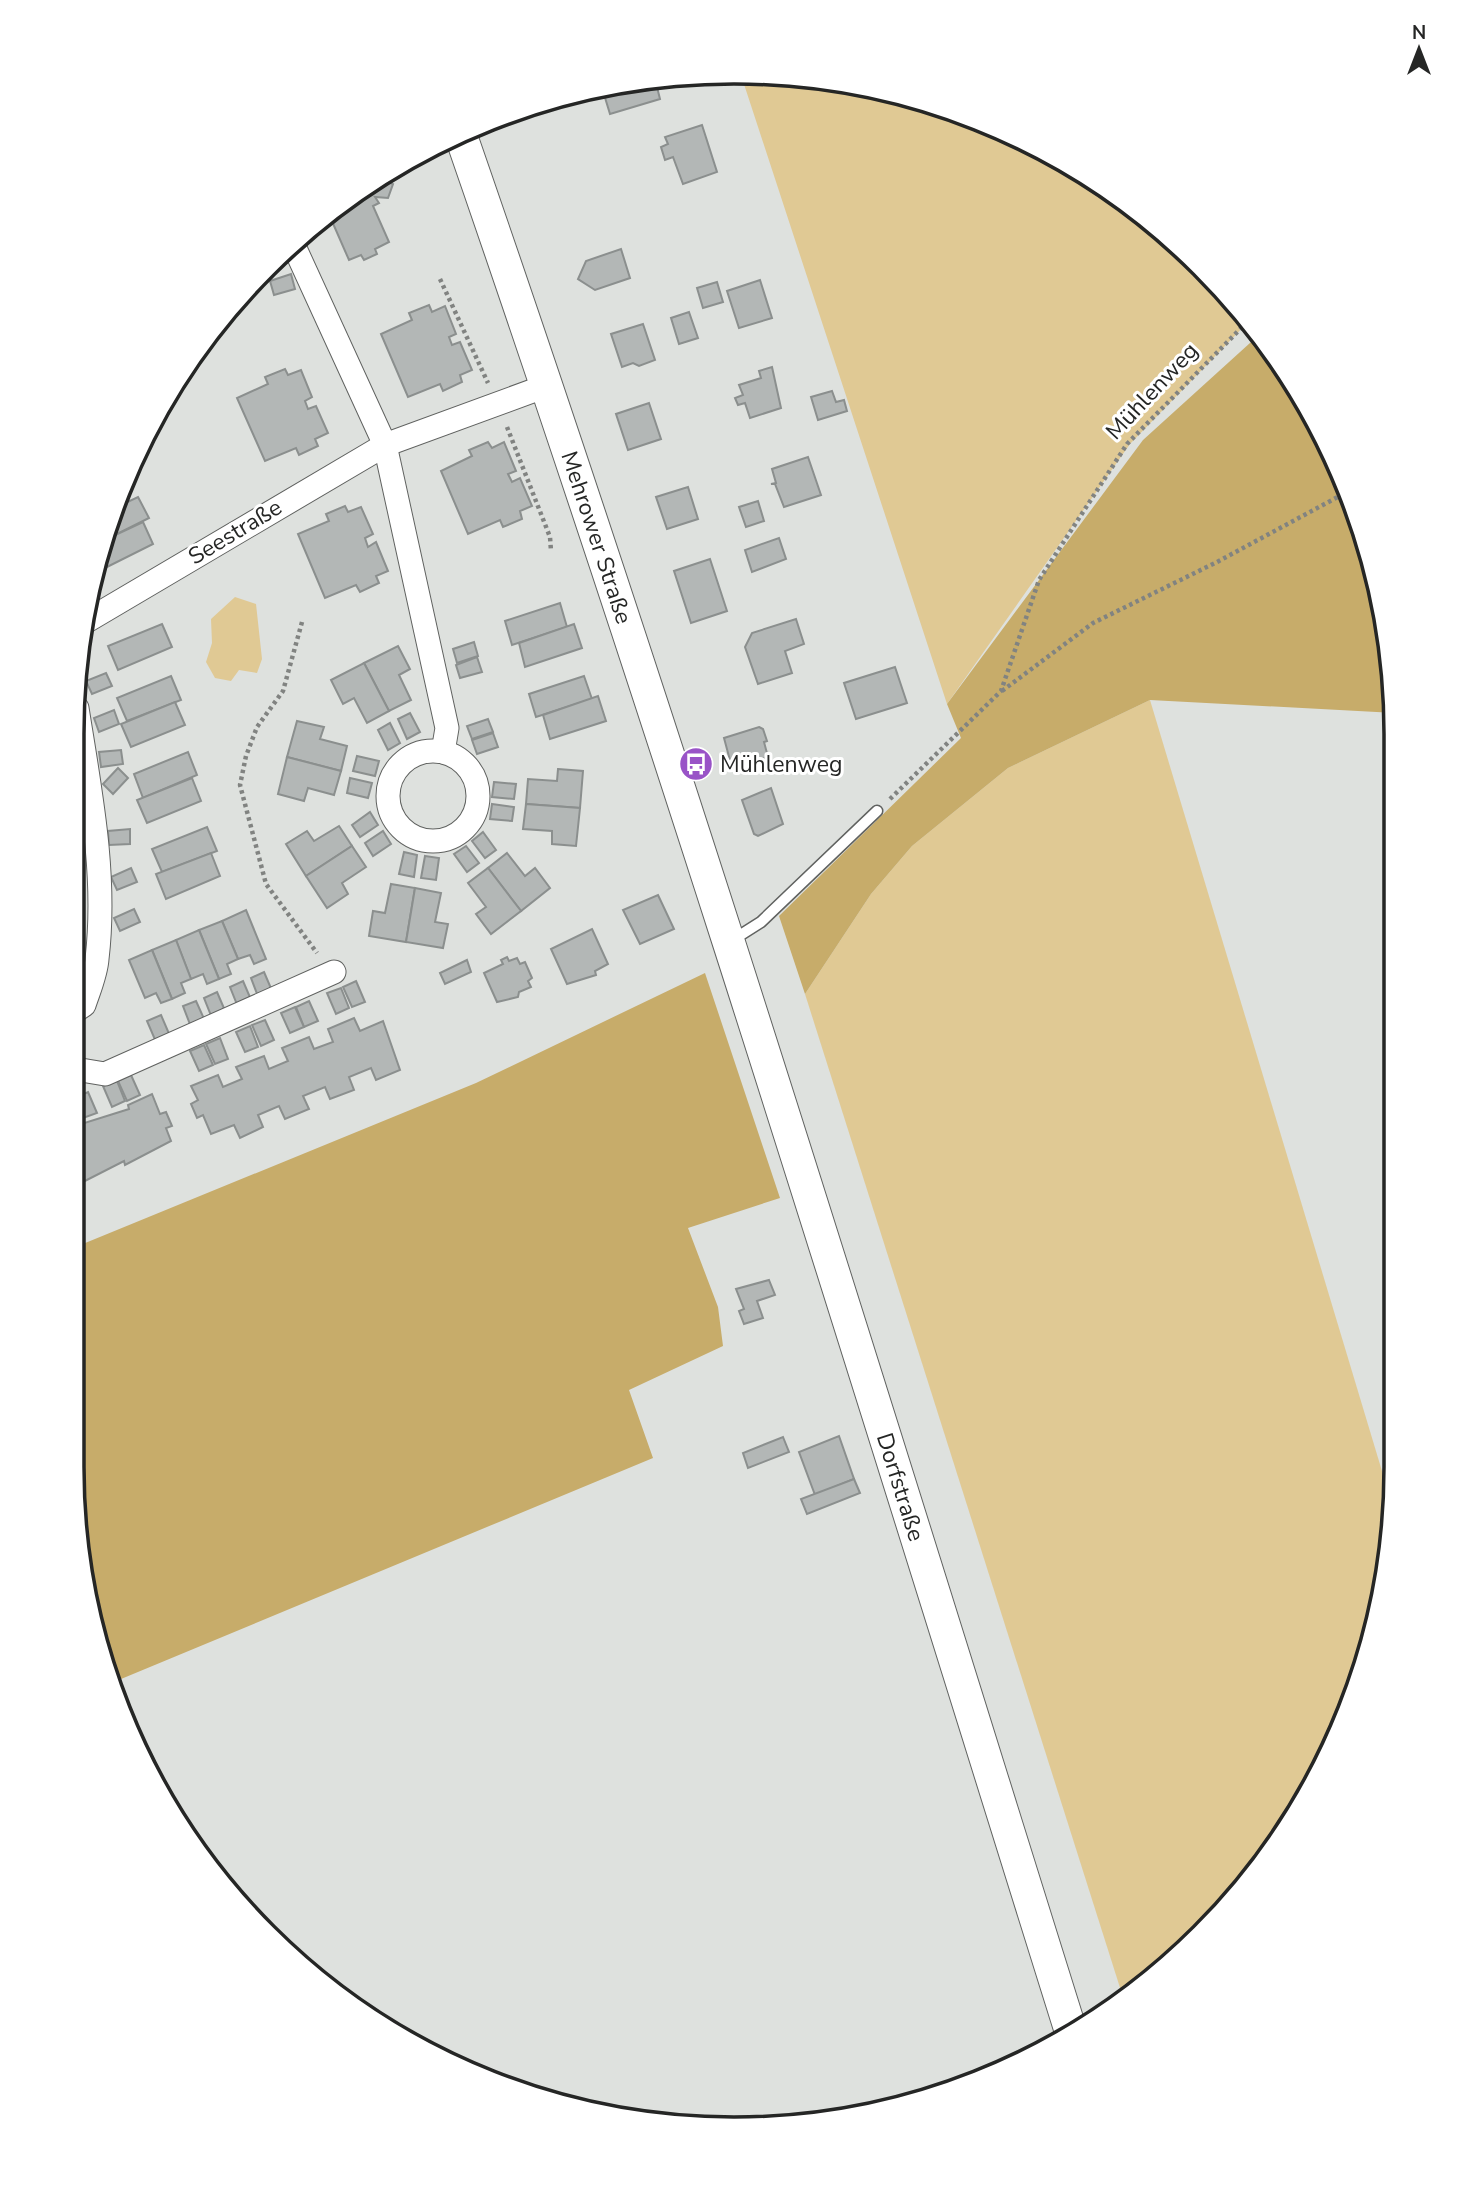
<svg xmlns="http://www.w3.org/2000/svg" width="1468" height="2201" font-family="'Nunito Sans',sans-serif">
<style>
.green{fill:#e0c994}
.forest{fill:#c7ac6a}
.building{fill:#b3b7b6;stroke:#8b8f8e;stroke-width:2}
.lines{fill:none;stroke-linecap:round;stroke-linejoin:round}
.service-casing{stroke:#606260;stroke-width:13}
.minor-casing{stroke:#606260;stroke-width:25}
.secondary-casing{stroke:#606260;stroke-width:34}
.path{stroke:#818381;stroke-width:4.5;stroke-dasharray:3.5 3.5;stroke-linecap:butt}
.service{stroke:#fff;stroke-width:10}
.minor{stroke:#fff;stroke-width:23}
.secondary{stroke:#fff;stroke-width:32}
.labels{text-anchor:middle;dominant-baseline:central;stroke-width:6;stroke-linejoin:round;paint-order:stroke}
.street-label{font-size:23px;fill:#252625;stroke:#fff}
.poi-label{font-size:23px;fill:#252625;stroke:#fff;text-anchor:start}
.rim{fill:none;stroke:#252625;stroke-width:3.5}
</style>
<rect width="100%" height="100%" fill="#dee1de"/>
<g class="green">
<path d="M741 75 821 77 947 107 1065 161 1171 236 1250 320 1130 444 947 704Z"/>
<path d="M235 597 256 604 262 659 257 673 239 670 231 681 215 678 206 662 212 643 211 619Z"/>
<path d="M1150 700 1391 1501V1554L1328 1760 1232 1904 1122 1994 805 994 871 894 912 846 1008 768Z"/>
</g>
<g class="forest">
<path d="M1261 333 1328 441 1374 563 1395 691V713L1150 700 1008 768 912 846 871 894 805 994 779 916 961 738 947 704 1143 440Z"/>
<path d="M705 973 780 1198 688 1228 718 1307 723 1346 629 1390 653 1458 109 1684 72 1467 73 1248 476 1083Z"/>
</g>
<g class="building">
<path d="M655 79 660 99 610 114 603 91Z"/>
<path d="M569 93V103L514 121 511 114Z"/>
<path d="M702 125 717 172 683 184 673 157 665 160 661 147 668 144 665 137Z"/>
<path d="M379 179 393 184 388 198 375 197 379 203 373 206 389 242 375 249 377 254 364 260 361 255 349 260 328 212 370 184 372 188 376 187Z"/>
<path d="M621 249 630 278 595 290 578 279 586 261Z"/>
<path d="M291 274 295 289 274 295 270 281Z"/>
<path d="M760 280 772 318 739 328 727 291Z"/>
<path d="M717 282 723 302 703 308 697 288Z"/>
<path d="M429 305 432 312 445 306 456 334 449 337 452 345 460 342 472 370 460 375 462 382 443 391 440 384 408 397 381 334 412 320 409 313Z"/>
<path d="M689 312 698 338 679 344 671 318Z"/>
<path d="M643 324 655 360 639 366 633 363 622 367 611 334Z"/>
<path d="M772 367 781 408 750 418 745 403 738 405 735 398 743 395 739 385 761 378 759 371Z"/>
<path d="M285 369 288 375 301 370 312 397 305 401 308 409 316 406 328 433 315 439 318 446 299 455 296 448 265 461 237 398 268 384 265 377Z"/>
<path d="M832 391 836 402 844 400 847 411 818 420 811 397Z"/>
<path d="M649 403 661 439 628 450 616 414Z"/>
<path d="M488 442 492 448 504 442 516 471 508 474 512 482 520 478 532 506 520 511 522 519 503 527 500 520 468 534 441 471 472 456 469 450Z"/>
<path d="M808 457 821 495 784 507 775 484H771L776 483 772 469Z"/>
<path d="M688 487 698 519 667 529 656 497Z"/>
<path d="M138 497 149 518 111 537 121 505Z"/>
<path d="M758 501 764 521 746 527 739 507Z"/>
<path d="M345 506 348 512 361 507 373 534 365 538 368 547 376 542 388 571 376 576 379 583 360 592 356 585 325 598 298 534 329 521 326 514Z"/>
<path d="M143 522 153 544 101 570 111 537Z"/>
<path d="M779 538 786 559 752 572 745 550Z"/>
<path d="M710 559 727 611 691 623 674 571Z"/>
<path d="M560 603 567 627 512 645 505 621Z"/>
<path d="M796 619 804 644 785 651 792 673 758 684 745 647 752 633Z"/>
<path d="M162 624 172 647 118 670 108 646Z"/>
<path d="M574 624 582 648 525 667 519 643Z"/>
<path d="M474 642 478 656 457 663 453 649Z"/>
<path d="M398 646 410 669 399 675 411 700 389 711 364 663Z"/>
<path d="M477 657 482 672 460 678 456 665Z"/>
<path d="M364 663 389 711 367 723 354 698 343 704 331 680Z"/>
<path d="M895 667 907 703 856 719 844 683Z"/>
<path d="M106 673 112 686 92 694 86 681Z"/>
<path d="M171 676 181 700 127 721 117 698Z"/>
<path d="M584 676 592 699 536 717 529 694Z"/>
<path d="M598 696 606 721 550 739 543 715Z"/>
<path d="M175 702 185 725 131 747 121 724Z"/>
<path d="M114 710 119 724 99 732 94 718Z"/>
<path d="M410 713 420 732 407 739 398 719Z"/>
<path d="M488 719 493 732 472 739 467 726Z"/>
<path d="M297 721 324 727 320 739 347 746 341 771 287 757Z"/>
<path d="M390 723 400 743 388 750 378 730Z"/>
<path d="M759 727 763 729 767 741 764 742 768 757 732 768 724 738Z"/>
<path d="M493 733 498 747 477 754 472 740Z"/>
<path d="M121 750 123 764 101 767 99 752Z"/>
<path d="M188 752 197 775 143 798 134 774Z"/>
<path d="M357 756 379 761 375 776 353 771Z"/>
<path d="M287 757 341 771 334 795 308 788 304 801 278 794Z"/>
<path d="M118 768 128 778 113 794 103 784Z"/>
<path d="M558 769 583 771 580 808 526 804 528 779 557 781Z"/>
<path d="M192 778 201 801 147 823 137 800Z"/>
<path d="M350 778 372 783 368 798 347 793Z"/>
<path d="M494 782 516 784 514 799 492 797Z"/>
<path d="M771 788 783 824 758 836 754 834 742 800Z"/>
<path d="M492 804 514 807 512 821 490 819Z"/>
<path d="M526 804 580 808 576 846 552 844V831L523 829Z"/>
<path d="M370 812 378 825 360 837 352 825Z"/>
<path d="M339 826 352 846 306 876 286 844 307 831 314 841Z"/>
<path d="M207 827 217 851 162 872 152 849Z"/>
<path d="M130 829V844L109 845 108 831Z"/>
<path d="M383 831 391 844 373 856 365 843Z"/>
<path d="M483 832 496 850 485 858 472 841Z"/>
<path d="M352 846 366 867 342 883 348 894 327 908 306 876Z"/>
<path d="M466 846 479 863 467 872 454 854Z"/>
<path d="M404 852 417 855 414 877 399 874Z"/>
<path d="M211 853 220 876 166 899 156 874Z"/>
<path d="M507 853 525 876 535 868 550 888 521 911 488 868Z"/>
<path d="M425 856 439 858 436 880 421 878Z"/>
<path d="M131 868 137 882 117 890 111 877Z"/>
<path d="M488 868 521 911 491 934 476 914 486 907 468 883Z"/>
<path d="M391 884 415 888 406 942 369 936 373 911 385 913Z"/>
<path d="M415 888 441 893 435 922 448 924 443 948 406 942Z"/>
<path d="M81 891 84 905 76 907V892Z"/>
<path d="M658 895 674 929 640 944 623 910Z"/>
<path d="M134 909 140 922 120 931 114 918Z"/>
<path d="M246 910 266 959 254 964 250 955 238 959 222 921Z"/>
<path d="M222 921 238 959 227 964 231 974 219 979 199 930Z"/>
<path d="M592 929 608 964 595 971 596 975 567 984 551 949Z"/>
<path d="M199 930 219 979 207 984 203 974 191 979 176 940Z"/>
<path d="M176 940 191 979 181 983 185 993 172 999 152 950Z"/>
<path d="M152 950 172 999 161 1003 156 993 145 998 129 960Z"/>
<path d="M507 957 509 961 517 958 520 964 525 962 532 978 528 981 531 987 519 992 518 997 497 1002 484 973 503 964 501 960Z"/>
<path d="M467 960 471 972 445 984 440 973Z"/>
<path d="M264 972 273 993 259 999 251 978Z"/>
<path d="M243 981 252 1002 238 1007 230 987Z"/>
<path d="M356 981 365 1002 352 1007 343 987Z"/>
<path d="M341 988 349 1008 336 1014 327 993Z"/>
<path d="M217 992 226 1013 212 1018 204 998Z"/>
<path d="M196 1001 205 1021 191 1027 183 1006Z"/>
<path d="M309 1001 318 1021 304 1027 296 1007Z"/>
<path d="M295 1007 304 1027 290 1033 281 1013Z"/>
<path d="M161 1015 170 1036 156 1042 147 1021Z"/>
<path d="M354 1018 360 1031 383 1021 400 1070 376 1080 371 1068 349 1077 354 1090 330 1099 325 1087 303 1096 309 1109 285 1119 279 1106 258 1115 263 1127 240 1138 234 1125 211 1134 203 1115 197 1118 191 1104 198 1100 191 1086 218 1075 223 1087 242 1079 236 1067 264 1056 269 1069 288 1061 282 1048 309 1037 314 1049 333 1042 328 1029Z"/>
<path d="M265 1020 274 1040 261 1046 252 1025Z"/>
<path d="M250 1026 258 1047 245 1052 236 1032Z"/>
<path d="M220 1038 228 1059 215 1064 206 1044Z"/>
<path d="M204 1045 213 1065 199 1071 190 1051Z"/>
<path d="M131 1075 140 1095 127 1101 118 1081Z"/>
<path d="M117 1081 125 1101 112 1107 103 1086Z"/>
<path d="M88 1092 97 1113 83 1118 75 1098Z"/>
<path d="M152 1094 160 1114 166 1112 172 1126 166 1128 171 1141 125 1165 124 1161 79 1184 78 1181 74 1182V1132L83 1128 81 1124 129 1109 128 1105Z"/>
<path d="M769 1280 775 1295 757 1301 763 1318 744 1324 739 1311 744 1309 736 1289Z"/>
<path d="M839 1436 854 1479 815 1495 799 1452Z"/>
<path d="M783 1437 789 1452 748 1468 743 1453Z"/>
<path d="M854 1479 860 1493 807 1514 801 1499Z"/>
</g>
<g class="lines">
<g class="service-casing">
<path id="service" d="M731 941 761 922 877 811"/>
</g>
<g class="minor-casing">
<g id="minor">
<path d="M293 244 385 445 447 728 443 752"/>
<path d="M85 622 385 445 546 386"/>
<circle cx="433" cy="796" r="45"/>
<path d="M75 1011 84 1005C89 990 96 974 97 959 107 875 90 790 77 708"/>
<path d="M75 1069 105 1074 334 972"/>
</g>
</g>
<g class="secondary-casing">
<g id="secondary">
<path id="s1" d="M460 133C678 762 873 1399 1072 2035"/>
</g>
</g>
<g class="path">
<path d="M440 279 488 383"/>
<path d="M507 427 550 537 551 551"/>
<path d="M302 622 283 691 257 727 246 756 240 785 266 884 317 953"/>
<path d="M1002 691 1093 623 1217 562 1347 492"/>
<path d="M890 799 1001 691 1039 580 1127 444 1249 320"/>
</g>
<use href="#service" class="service"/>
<use href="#minor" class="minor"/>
<use href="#secondary" class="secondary"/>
</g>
<defs>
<g id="bus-disc" transform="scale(1.75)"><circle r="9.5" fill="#9953c7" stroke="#fff"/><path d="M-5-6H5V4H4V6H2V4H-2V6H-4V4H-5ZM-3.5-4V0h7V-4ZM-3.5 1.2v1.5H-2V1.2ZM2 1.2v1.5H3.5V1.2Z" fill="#fff"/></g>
</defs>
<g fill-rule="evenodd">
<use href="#bus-disc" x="696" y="764"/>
</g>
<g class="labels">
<g class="street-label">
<text transform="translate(1152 391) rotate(-47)">Mühlenweg</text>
<text transform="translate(235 532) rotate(-31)">Seestraße</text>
<text stroke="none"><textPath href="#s1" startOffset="427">Mehrower Straße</textPath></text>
<text stroke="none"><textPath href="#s1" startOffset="1424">Dorfstraße</textPath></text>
</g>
<g class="poi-label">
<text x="720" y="764">Mühlenweg</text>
</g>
</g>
<path d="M0 0H1468V2201H0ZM734 84H734A650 650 0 0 1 1384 734V1467A650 650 0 0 1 734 2117H734A650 650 0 0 1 84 1467V734A650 650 0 0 1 734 84Z" fill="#fff" fill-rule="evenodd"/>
<path class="rim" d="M734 84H734A650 650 0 0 1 1384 734V1467A650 650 0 0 1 734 2117H734A650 650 0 0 1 84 1467V734A650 650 0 0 1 734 84Z"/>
<g transform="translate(1419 49)" stroke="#ffffff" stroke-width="5" paint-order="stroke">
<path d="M0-5L12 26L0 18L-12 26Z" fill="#252625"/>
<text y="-10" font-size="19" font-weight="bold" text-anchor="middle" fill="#252625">N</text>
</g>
</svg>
